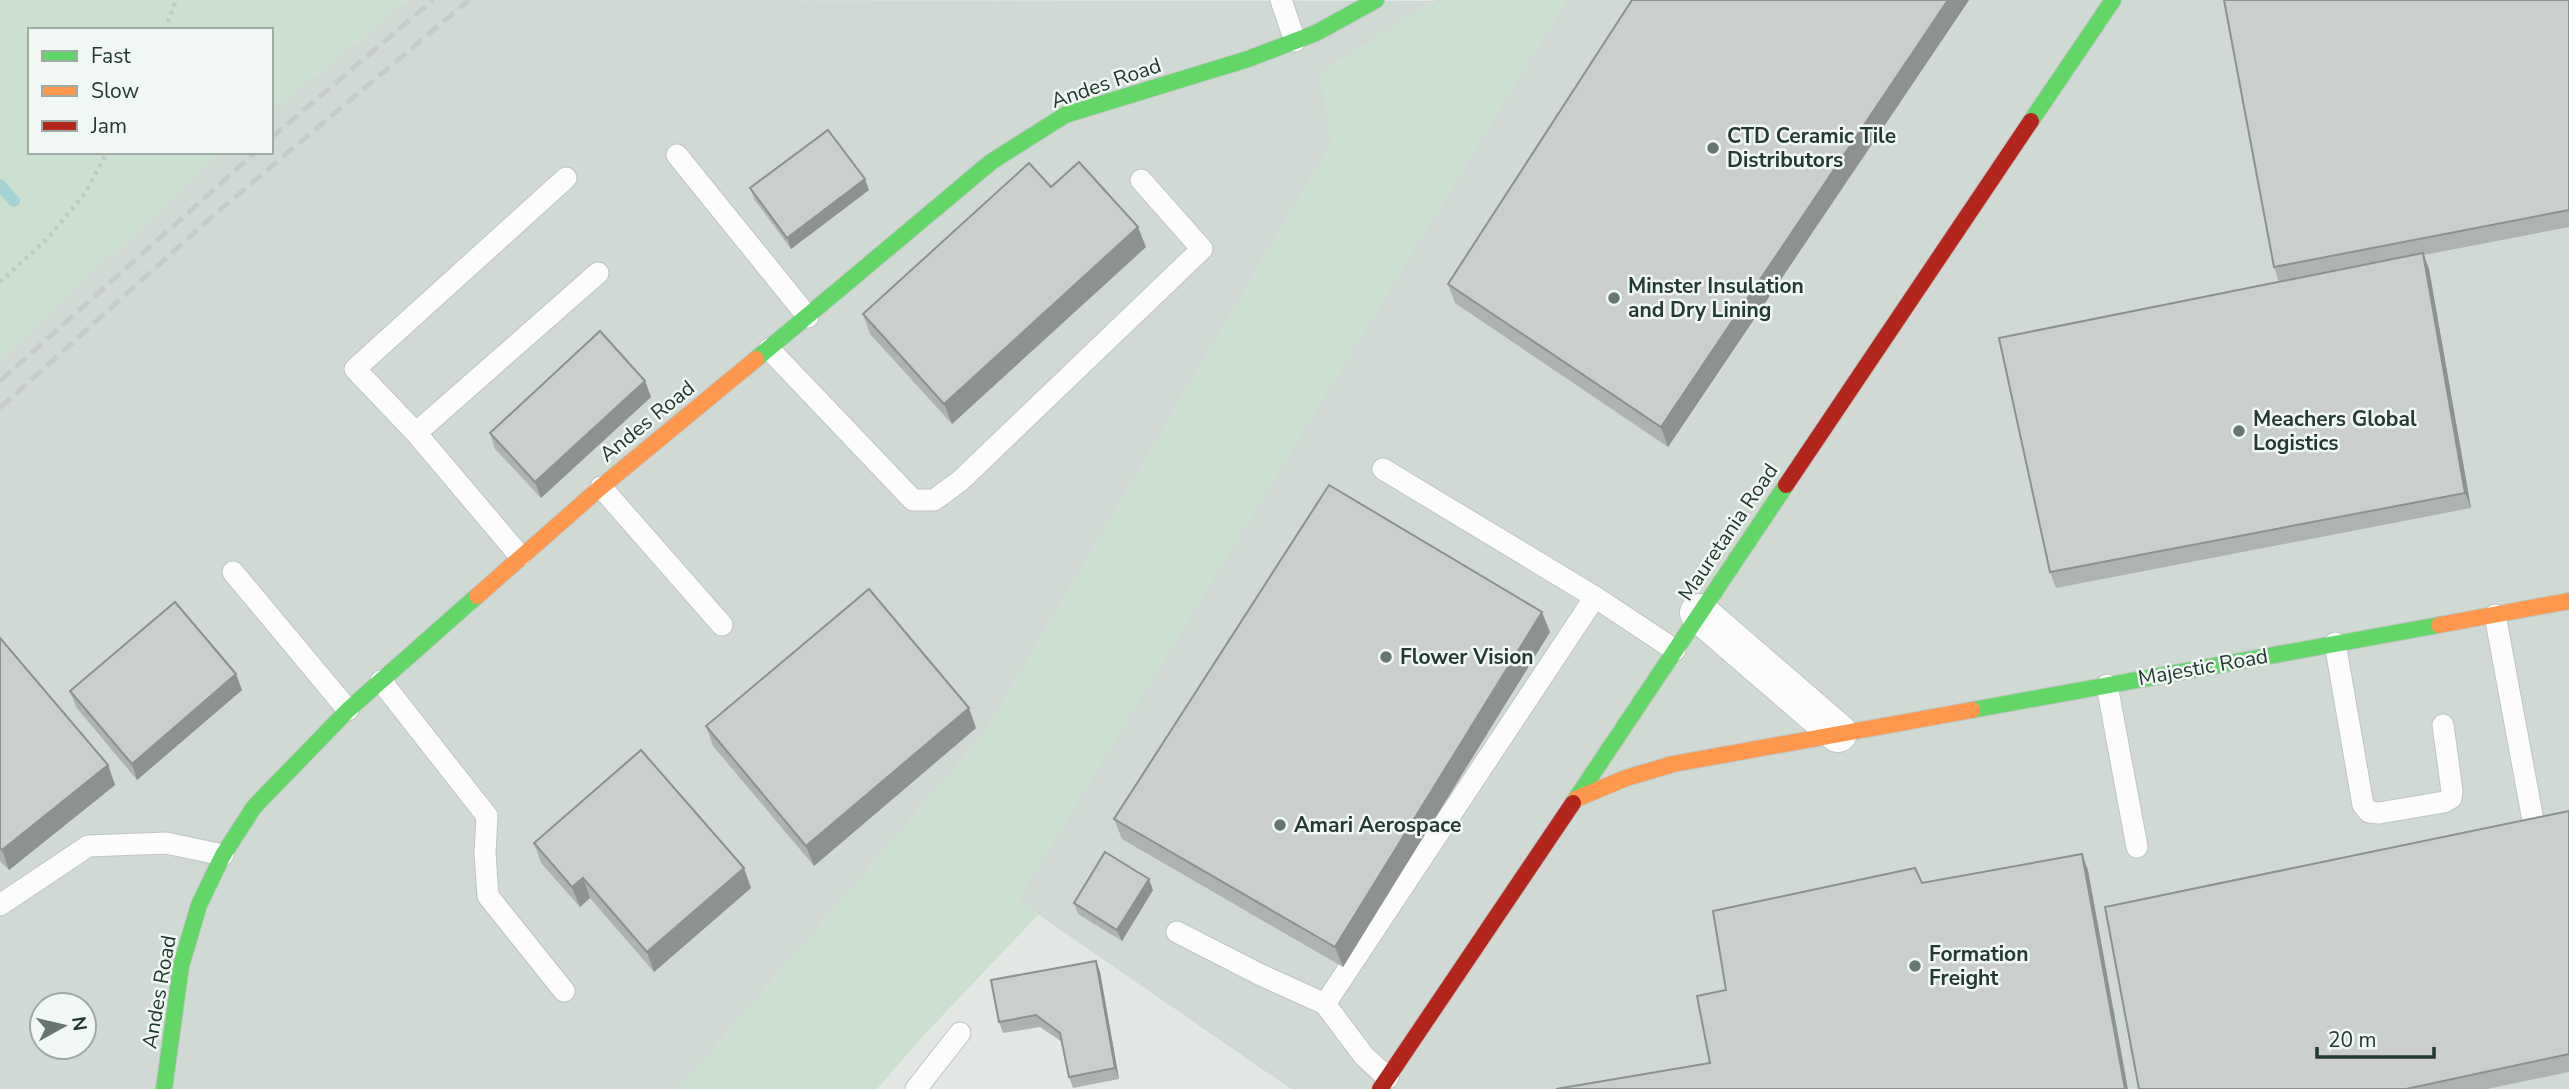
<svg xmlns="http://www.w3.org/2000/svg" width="2569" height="1089" font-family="'Nunito Sans',sans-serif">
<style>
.built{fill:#d1d9d5;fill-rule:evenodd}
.green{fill:#cce0d1}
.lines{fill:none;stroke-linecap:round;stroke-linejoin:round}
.stream{stroke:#a5d2d4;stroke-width:12}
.lane-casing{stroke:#c0c5c2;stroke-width:23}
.street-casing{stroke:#c0c5c2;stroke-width:40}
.fast-casing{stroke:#bfc5c2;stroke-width:18}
.slow-casing{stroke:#bfc5c2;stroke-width:18}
.jam-casing{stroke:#bfc5c2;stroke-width:18}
.path{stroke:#c0c8c4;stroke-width:4.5;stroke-dasharray:3.5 5;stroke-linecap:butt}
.lane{stroke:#fbfcfb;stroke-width:21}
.street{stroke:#fbfcfb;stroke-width:38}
.fast{stroke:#63d668;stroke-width:16}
.slow{stroke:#ff974d;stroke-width:16}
.jam{stroke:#b3261e;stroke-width:16}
.rail{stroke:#c6cac8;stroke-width:5;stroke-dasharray:14 7;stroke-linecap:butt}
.wall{fill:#aeb2b0}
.shaded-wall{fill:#8d9190}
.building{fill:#cacfcd;stroke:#8d9190;stroke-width:2}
.poi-dot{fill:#667770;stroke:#f1f7f3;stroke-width:2.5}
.labels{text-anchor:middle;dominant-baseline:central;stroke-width:5;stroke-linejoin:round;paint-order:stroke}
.street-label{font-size:21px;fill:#223a31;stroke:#f1f7f3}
.poi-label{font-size:21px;font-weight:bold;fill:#223a31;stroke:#f1f7f3;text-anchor:start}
</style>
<rect width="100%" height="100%" fill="#e3e8e5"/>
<g class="built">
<path d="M408 0 1434 1 1320 73 1332 142 986 731 679 1089H0V359L222 152H271V112ZM42 1005H84V1047H42Z"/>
<path d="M1566 0H2569V1089H1291L1017 900Z"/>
</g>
<g class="green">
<path d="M0 0H408L271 112V30H30V152H222L0 359Z"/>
<path d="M1435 0H1566L1018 900 1038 915 925 1034 877 1089H679L986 731 1332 142 1319 73Z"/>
</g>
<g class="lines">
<path class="stream" d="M0 185 14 201"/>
<g class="lane-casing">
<g id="lane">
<path d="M1281 0 1295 41"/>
<path d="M677 155 808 317"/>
<path d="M769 349 913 500H934L960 481 1202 249 1141 180"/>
<path d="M416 433 355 369 566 178"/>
<path d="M1383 469 1595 597"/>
<path d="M601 487 722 625"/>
<path d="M520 556 416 433 598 273"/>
<path d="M233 572 348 710"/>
<path d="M2495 615 2532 815"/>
<path d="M2335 643 2363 805 2369 812 2379 813 2444 802 2451 798 2452 791 2443 725"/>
<path d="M381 681 487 816 485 853 488 896 564 991"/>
<path d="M2107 685 2137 847"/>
<path d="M0 905 88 846 166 843 223 855"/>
<path d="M1177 932 1259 974 1325 1004"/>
<path d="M1388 1078 1364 1056 1325 1004 1595 597 1675 650"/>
<path d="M916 1089 960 1033"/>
</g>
</g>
<g class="street-casing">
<path id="street" d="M1699 613 1838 733"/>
</g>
<g class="fast-casing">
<g id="fast">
<path d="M2031 121 2113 0"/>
<path d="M756 359 991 162 1065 115 1248 59 1316 33 1376 0"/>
<path d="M1972 710 2439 625"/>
<path d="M1573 803 1786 485"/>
<path d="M164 1089 181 966 199 905 223 855 254 807 348 710 477 596"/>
</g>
</g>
<g class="slow-casing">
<g id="slow">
<path d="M477 596 601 487 756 359"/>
<path d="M2439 625 2569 601"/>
<path d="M1576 799 1626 778 1673 764 1972 710"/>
</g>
</g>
<g class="jam-casing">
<g id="jam">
<path d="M1786 485 2031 121"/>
<path d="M1380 1089 1573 803"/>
</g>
</g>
<g class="path">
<path d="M165 30 176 0"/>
<path d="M0 282 49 237 85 193 107 152"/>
</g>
<use href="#lane" class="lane"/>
<use href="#street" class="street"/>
<use href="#fast" class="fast"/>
<use href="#slow" class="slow"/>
<use href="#jam" class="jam"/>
<g class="rail">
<path d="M271 138 433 0"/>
<path d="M0 381 256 152"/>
<path d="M0 408 215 214 469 0"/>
</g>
</g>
<g class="wall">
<path d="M1632 0H1969L1668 447 1455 303 1448 284Z"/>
<path d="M2569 0V227L2424 255 2429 269 2471 508 2056 588 2050 572 2279 282 2274 267Z"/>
<path d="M1051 187 1146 247 952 424 870 334 863 314Z"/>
<path d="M750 188 869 190 791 249 754 199Z"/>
<path d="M645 381 651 397 541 498 495 449 490 433Z"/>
<path d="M1550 632 1343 967 1122 839 1114 819Z"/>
<path d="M0 638 108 765 115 785 9 870 0 861Z"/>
<path d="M236 674 242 690 137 780 76 707 70 691Z"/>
<path d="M706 726 976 728 814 866 713 746Z"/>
<path d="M2569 811V1072L2487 1089H2139Z"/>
<path d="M534 843 751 888 654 972 590 898 580 907 541 863Z"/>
<path d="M1153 890 1122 941 1078 914 1074 903Z"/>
<path d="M1096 961 1100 972 1119 1079 1073 1088 1069 1077 1062 1042 1040 1027 1003 1033 999 1022Z"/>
</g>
<g class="shaded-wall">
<path d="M1948 0H1969L1668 447 1661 427Z"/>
<path d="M865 179 869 190 791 249 787 238Z"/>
<path d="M1138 227 1146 247 952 424 944 404Z"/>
<path d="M2423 253 2429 269 2471 508 2465 493Z"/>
<path d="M645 381 651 397 541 498 535 482Z"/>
<path d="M1542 612 1550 632 1343 967 1335 947Z"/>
<path d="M236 674 242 690 137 780 132 764Z"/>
<path d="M969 708 976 728 814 866 806 846Z"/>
<path d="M108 765 115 785 9 870 2 850Z"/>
<path d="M2082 854 2088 870 2128 1089H2125Z"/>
<path d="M744 868 751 888 654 972 647 952Z"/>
<path d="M583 878 590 898 580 907 572 887Z"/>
<path d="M1149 879 1153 890 1122 941 1117 930Z"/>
<path d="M1096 961 1100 972 1119 1079 1115 1068Z"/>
</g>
<g class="building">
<path d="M1632 0H1948L1661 427 1448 284Z"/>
<path d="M2224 0H2569V210L2274 267Z"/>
<path d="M828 130 865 179 787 238 750 188Z"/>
<path d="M1079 162 1138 227 944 404 863 314 1029 163 1051 187Z"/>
<path d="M2423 253 2465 493 2050 572 1999 338Z"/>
<path d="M600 331 645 381 535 482 490 433Z"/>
<path d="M1329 485 1542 612 1335 947 1114 819Z"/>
<path d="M869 589 969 708 806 846 706 726Z"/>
<path d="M175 602 236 674 132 764 70 691Z"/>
<path d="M0 638 108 765 2 850 0 848Z"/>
<path d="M641 750 744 868 647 952 583 878 572 887 534 843Z"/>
<path d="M2569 811V1054L2406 1089H2139L2105 907Z"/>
<path d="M1105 852 1149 879 1117 930 1074 903Z"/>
<path d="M2082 854 2125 1089H1556L1710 1063 1697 996 1726 990 1713 911 1915 868 1922 883Z"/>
<path d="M1096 961 1115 1068 1069 1077 1060 1033 1036 1015 999 1022 991 980Z"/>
</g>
<g class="poi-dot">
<circle cx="1713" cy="148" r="7"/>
<circle cx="1614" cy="298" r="7"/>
<circle cx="2239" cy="431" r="7"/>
<circle cx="1386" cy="657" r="7"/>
<circle cx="1280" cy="825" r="7"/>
<circle cx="1915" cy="966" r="7"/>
</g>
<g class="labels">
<g class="street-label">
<text transform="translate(1106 83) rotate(-19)">Andes Road</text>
<text transform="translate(647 421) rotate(-39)">Andes Road</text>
<text transform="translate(1728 532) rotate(-56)">Mauretania Road</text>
<text transform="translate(2203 667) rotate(-10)">Majestic Road</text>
<text transform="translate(159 992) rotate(-80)">Andes Road</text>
</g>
<g class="poi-label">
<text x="1727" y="136">CTD Ceramic Tile<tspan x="1727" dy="24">Distributors</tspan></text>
<text x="1628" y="286">Minster Insulation<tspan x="1628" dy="24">and Dry Lining</tspan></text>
<text x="2253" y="419">Meachers Global<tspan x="2253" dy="24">Logistics</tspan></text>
<text x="1400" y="657">Flower Vision</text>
<text x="1294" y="825">Amari Aerospace</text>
<text x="1929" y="954">Formation<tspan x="1929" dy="24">Freight</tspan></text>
</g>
</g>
<rect x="28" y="28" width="245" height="126" fill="#f1f7f3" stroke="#9eaba5" stroke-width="2"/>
<rect x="42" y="51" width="35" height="10" fill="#63d668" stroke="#9eaba5" stroke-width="2"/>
<text x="91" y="63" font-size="21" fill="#223a31">Fast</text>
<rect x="42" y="86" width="35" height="10" fill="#ff974d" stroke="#9eaba5" stroke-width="2"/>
<text x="91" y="98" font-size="21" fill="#223a31">Slow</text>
<rect x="42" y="121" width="35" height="10" fill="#b3261e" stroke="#9eaba5" stroke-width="2"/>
<text x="91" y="133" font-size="21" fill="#223a31">Jam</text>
<g transform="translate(63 1026) rotate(82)"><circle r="33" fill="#f1f7f3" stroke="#9eaba5" stroke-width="2"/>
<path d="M0-5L12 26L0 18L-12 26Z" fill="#667770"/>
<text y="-10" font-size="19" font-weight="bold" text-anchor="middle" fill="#223a31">N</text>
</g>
<path d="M2317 1047v10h117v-10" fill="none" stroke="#223a31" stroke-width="3.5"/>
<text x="2328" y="1047" font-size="21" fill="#223a31" stroke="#f1f7f3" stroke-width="5" paint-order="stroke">20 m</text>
</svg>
